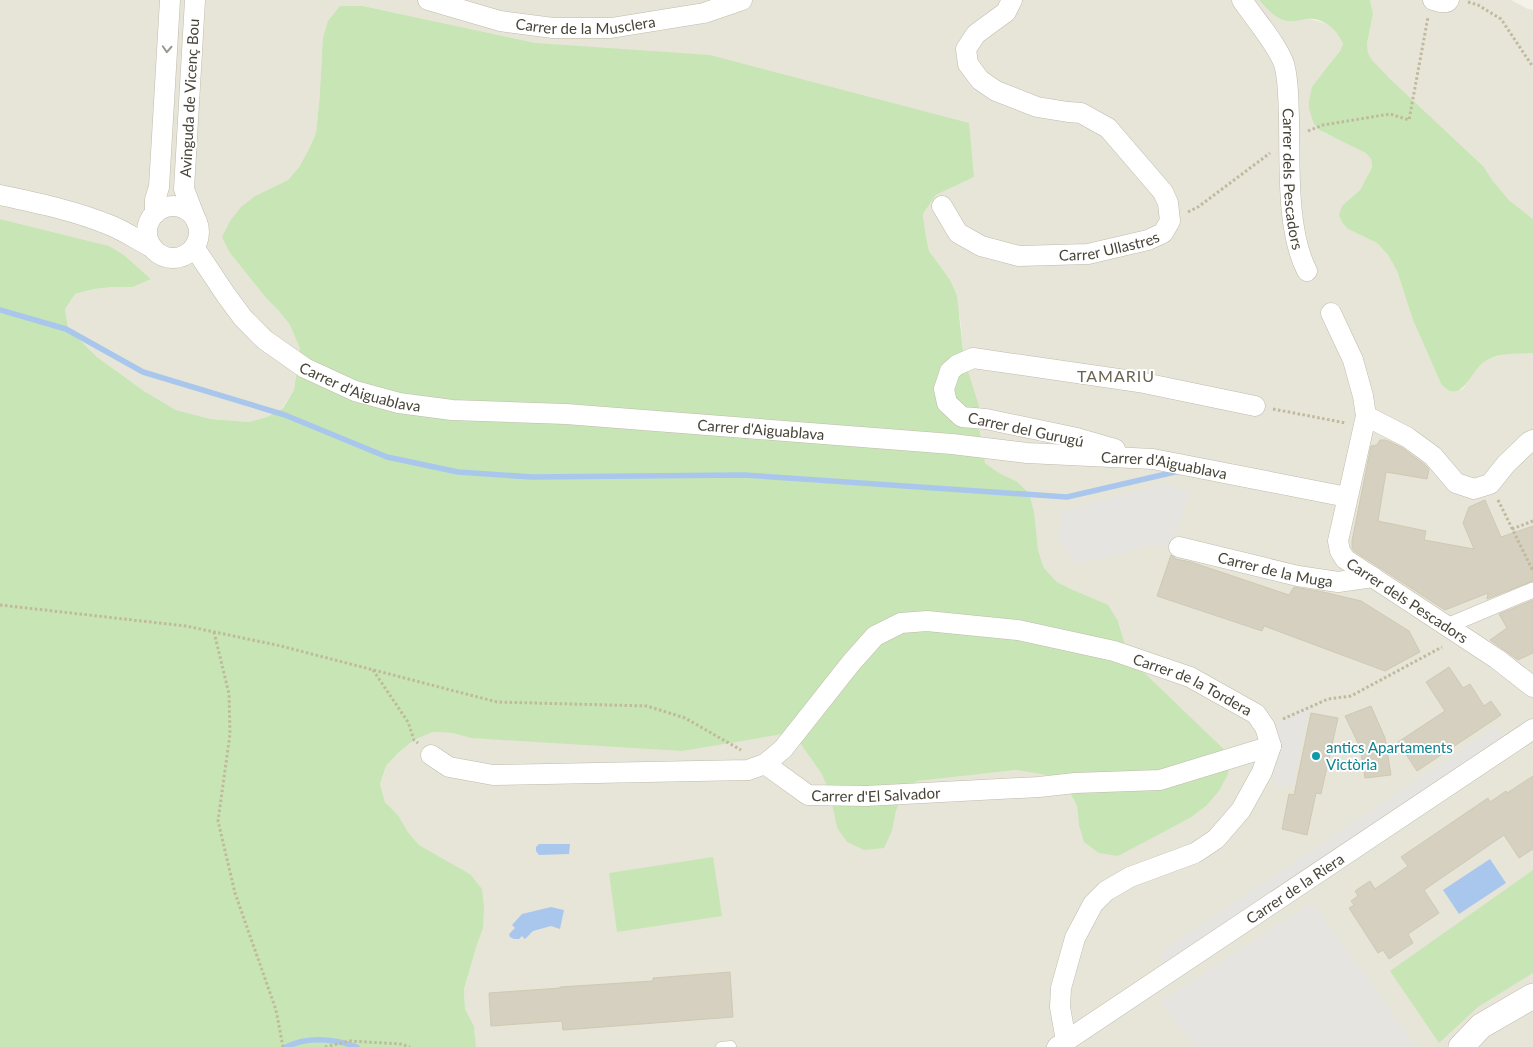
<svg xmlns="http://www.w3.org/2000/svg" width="1533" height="1047" font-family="Lato,sans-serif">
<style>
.residential{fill:#e7e5d8}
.green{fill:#c8e5b5}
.parking{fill:#e5e4e1}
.water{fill:#a9c7ed}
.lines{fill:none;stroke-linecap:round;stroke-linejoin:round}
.stream{stroke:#a9c7ed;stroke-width:5.5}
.building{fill:#d5d0bf;stroke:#cfc9b3}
.service-casing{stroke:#bfbbac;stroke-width:11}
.pedestrian-casing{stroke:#bfbbac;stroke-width:16}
.minor-casing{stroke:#bfbbac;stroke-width:21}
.tertiary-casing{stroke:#bfbbac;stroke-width:26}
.path{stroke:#c0b99e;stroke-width:3;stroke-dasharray:2.5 2.5;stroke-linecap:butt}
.service{stroke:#fff;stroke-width:10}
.pedestrian{stroke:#fff;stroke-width:15}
.minor{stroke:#fff;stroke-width:20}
.tertiary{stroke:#fff;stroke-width:25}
.oneway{stroke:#9a9892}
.culture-dot{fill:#0f9aa8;stroke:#fff;stroke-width:2}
.labels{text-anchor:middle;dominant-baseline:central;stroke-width:4;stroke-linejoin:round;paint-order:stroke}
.street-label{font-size:15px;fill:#474438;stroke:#fff}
.culture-label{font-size:15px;fill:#0d838f;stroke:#fff;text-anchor:start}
.neighbourhood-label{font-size:16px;letter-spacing:1px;fill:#696350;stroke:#fff}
</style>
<rect width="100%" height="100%" fill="#f4f2e9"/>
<g class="residential">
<path d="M0 0H1259L1264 6 1285 21 1310 19 1328 24 1335 29 1340 36 1343 44 1340 51 1328 66 1314 124 1319 130 1326 134 1349 143 1367 153 1371 159 1372 167 1368 175 1360 190 1349 200 1348 229 1377 243 1388 255 1397 271 1413 320 1441 384 1447 390 1454 392 1463 389 1477 368 1484 362 1492 358 1509 353H1533V1047H476L474 1026 465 1009 464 989 476 948 483 928 470 874 419 845 408 832 398 815 385 802 380 784 386 766 399 752 414 740 433 732 452 733 471 738 745 739 783 734 800 743 821 773 829 790 837 828 847 842 892 831 896 811 903 793 917 781 977 774 1016 770 1052 776 1068 789 1077 806 1079 825 1117 856 1190 818 1206 806 1230 755 1129 658 1118 621 1073 590 1057 582 1044 568 1038 550 1035 531 1016 481 999 473 985 463 979 426 964 359 960 317 938 266 929 251 925 231 923 214 936 195 974 177 536 43 363 6 320 93 316 133 309 149 299 167 288 180 255 196 230 253 266 298 279 311 290 325 300 349 294 390 282 408 267 417 249 422 211 419 176 410 144 391 97 357 68 328 65 309 75 294 94 289 114 287H133L151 279 124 255 108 246 0 219Z"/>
<path d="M1370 0H1511L1528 9 1533 10V219L1509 200 1493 181 1483 166 1383 73 1372 60 1368 53 1367 44 1373 14Z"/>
</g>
<g class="green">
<path d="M1259 0H1370L1373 14 1367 44 1368 53 1372 60 1390 79 1483 166 1493 181 1509 200 1533 219V353C1515 354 1499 352 1484 362 1470 372 1461 407 1441 384L1413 320 1397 271 1388 255 1377 243 1348 229 1342 222 1339 215 1342 206 1360 190 1368 175 1372 167 1371 159 1366 153 1319 130 1314 124 1309 109V101L1312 87 1328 66 1340 51 1343 44C1338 30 1323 17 1307 19 1299 20 1290 23 1283 20 1274 17 1265 7 1259 0Z"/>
<path d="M340 6H363L536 43 710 55 969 123 974 177 936 195 923 214 925 231 929 251 950 280 957 296 964 359 979 406V426L985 463 999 473 1016 481 1029 493 1034 512 1038 550 1044 568 1057 582 1073 590 1108 605 1118 621 1129 658 1230 755 1228 774 1219 791 1206 806 1190 818 1118 856 1099 853 1084 842 1079 825 1077 806 1068 789 1052 776 1016 770 917 781 903 793 896 811 892 831 884 848 864 850 847 842 837 828 829 790 821 773 800 743 783 734 682 751 471 738 452 733 433 732 414 740 399 752 386 766 380 784 385 802 398 815 408 832 419 845 470 874 482 889 484 908 483 928 476 948 464 989 465 1009 474 1026 476 1047H0V219L109 246 124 255 151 279 133 287H114L94 289 75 294 65 309 68 328 97 357 144 391 176 410 211 419 249 422 267 417 283 408 294 390 300 349 290 325 279 311 266 298 230 253 222 237 230 221 241 207 255 196 288 180 299 167 309 149 316 133 320 93 323 38 328 21Z"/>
<path d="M713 857 722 916 617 932 609 873Z"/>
<path d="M1533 870V973L1478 1007 1439 1043 1390 971Z"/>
</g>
<g class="parking">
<path d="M1165 483 1190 491 1172 546 1150 545 1077 565 1059 539 1063 511Z"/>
<path d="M1309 708 1293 786 1273 784 1280 748 1274 724Z"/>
<path d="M1497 726 1506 738 1164 967 1160 952Z"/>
<path d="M1312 902 1417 1047H1194L1161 1002Z"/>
</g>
<g class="water">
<path d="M539 844H570L569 854 539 855 536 851V847Z"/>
<path d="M1490 859 1506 883 1459 914 1443 890Z"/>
<path d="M551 907 564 910 560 929 551 926 533 931 525 939 522 936 519 939H514L510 937 509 934 515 928 512 925 522 914Z"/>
</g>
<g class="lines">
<g class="stream">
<path d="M0 310 66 329 143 372 285 415 387 457 458 472 532 477 744 475 1067 497 1179 471"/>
<path d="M286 1047C309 1036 334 1039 357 1047"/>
</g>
</g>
<g class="building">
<path d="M1380 440H1386L1401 447 1425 465 1429 469 1427 479 1386 472 1378 521 1426 531 1424 540 1474 549 1463 523 1469 507 1485 500 1501 537 1533 526V581L1487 599 1488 593 1445 610 1354 551 1352 548V541L1371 446 1377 445Z"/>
<path d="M1171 555 1176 559 1191 562 1289 595 1294 587 1323 592 1361 601 1409 631 1420 652 1385 671 1264 626 1262 631 1157 596Z"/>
<path d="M1533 600V653L1518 660 1490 640 1507 628 1499 614Z"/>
<path d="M1449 667 1463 688 1470 684 1484 706 1491 701 1501 715 1417 771 1398 742 1445 711 1426 682Z"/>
<path d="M1371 706 1385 738 1391 775 1365 778 1360 747 1345 716Z"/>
<path d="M1311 713 1338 718 1321 794 1316 793 1307 835 1282 829 1289 794 1294 795Z"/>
<path d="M1533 776V849L1519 858 1504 835 1424 890 1439 913 1408 934 1413 943 1389 959 1383 950 1378 953 1349 908 1354 905 1351 901 1358 896 1355 891 1370 881 1375 889 1408 866 1401 857 1488 798 1490 802 1506 791 1507 793Z"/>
<path d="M730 972 733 1017 563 1030 562 1021 491 1026 489 993 560 988V987L653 981V978Z"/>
</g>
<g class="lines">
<g class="service-casing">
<path id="service" d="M721 1047 731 1046"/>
</g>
<g class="pedestrian-casing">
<path id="pedestrian" d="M1447 626 1533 590"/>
</g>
<g class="minor-casing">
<g id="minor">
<path d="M195 0 184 189 197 223"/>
<path id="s1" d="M428 0 500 21 553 28H611L704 13 742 0"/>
<path id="s2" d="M1242 0C1254 18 1277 44 1284 64 1289 81 1288 99 1289 117 1290 163 1286 230 1307 271"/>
<path d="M1433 0 1440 2H1447L1449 0"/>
<path d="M0 195C38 203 76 211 112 226 126 232 139 241 153 248"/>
<path id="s3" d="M942 206 958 233 981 246 1019 256 1088 254 1148 240 1163 233 1170 221 1168 203 1163 192 1108 128 1081 113 1068 112 1037 107 996 91 980 80 968 64 966 49 976 34 1006 12 1012 0"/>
<circle cx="173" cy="232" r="26"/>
<path d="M155 214V200L159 187 170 0"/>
<path id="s4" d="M194 247 226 295 243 318 265 340 305 368 355 391 399 403 452 410 566 414 952 444 1027 453 1153 459 1347 497"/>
<path id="s5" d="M1331 313 1353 360 1363 396 1366 416 1338 541 1340 551 1345 559 1497 659 1533 687"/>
<path d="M1366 416 1407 437 1433 456 1456 483 1474 489 1490 484 1506 464 1529 442 1533 440"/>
<path d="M1115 449 1077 438 986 419 962 417 947 403 944 389 950 371 957 365 973 358 1139 382 1255 406"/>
<path id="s6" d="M1179 547 1298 576 1338 582 1373 577"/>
<path id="s7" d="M431 755 449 767 493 775 748 770 765 764 783 749 851 663 875 636 901 623 927 621 1018 630 1114 651 1190 677 1256 714 1265 727 1271 746 1262 772 1241 810 1216 839 1195 853 1130 877 1106 891 1093 904 1075 938 1061 988 1060 1007 1066 1041"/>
<path id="s8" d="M765 764 808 795 866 796 1039 787 1075 783 1160 780 1271 746"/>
<path id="s9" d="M1057 1047 1533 729"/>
</g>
</g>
<g class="tertiary-casing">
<path id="tertiary" d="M1461 1047 1481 1026 1533 996"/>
</g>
<g class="path">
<path d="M1468 2 1478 5 1501 19 1533 67"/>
<path d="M1308 131 1323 125 1390 114 1409 120 1428 17"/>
<path d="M1188 212 1198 207 1270 153"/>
<path d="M1273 409 1346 423"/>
<path d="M1498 500 1533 571"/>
<path d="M1512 529 1533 521"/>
<path d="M0 605 186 626 281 646 497 702 647 706 685 718 741 750"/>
<path d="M214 632 229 694 230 734 218 821 235 893 276 1010 283 1047"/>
<path d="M373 670 408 722 414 740 418 743"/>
<path d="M1283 719 1328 699 1351 696 1442 647"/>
<path d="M325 1047 350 1041 401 1044 410 1047"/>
</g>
<use href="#service" class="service"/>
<use href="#pedestrian" class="pedestrian"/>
<use href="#minor" class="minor"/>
<use href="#tertiary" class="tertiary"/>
</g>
<defs><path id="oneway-chevron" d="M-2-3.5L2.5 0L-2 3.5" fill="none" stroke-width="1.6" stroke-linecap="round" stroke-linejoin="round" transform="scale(1.25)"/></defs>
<use class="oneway" href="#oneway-chevron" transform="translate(167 49) rotate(93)"/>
<circle class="culture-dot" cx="1316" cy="756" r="5"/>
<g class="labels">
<g class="street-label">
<text stroke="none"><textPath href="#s1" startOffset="161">Carrer de la Musclera</textPath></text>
<text transform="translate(189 98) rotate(-87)">Avinguda de Vicenç Bou</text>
<text stroke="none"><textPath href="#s2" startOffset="192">Carrer dels Pescadors</textPath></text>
<text stroke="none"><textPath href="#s3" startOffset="188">Carrer Ullastres</textPath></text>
<text stroke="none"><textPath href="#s4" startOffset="225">Carrer d'Aiguablava</textPath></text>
<text stroke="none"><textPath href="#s4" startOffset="630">Carrer d'Aiguablava</textPath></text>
<text transform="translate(1026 429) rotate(12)">Carrer del Gurugú</text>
<text stroke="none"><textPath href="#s4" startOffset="1035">Carrer d'Aiguablava</textPath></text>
<text stroke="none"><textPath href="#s6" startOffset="99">Carrer de la Muga</textPath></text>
<text stroke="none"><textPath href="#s5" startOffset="332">Carrer dels Pescadors</textPath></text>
<text stroke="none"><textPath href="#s7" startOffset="839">Carrer de la Tordera</textPath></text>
<text stroke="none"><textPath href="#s8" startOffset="121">Carrer d'El Salvador</textPath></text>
<text stroke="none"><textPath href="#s9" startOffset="286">Carrer de la Riera</textPath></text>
</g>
<g class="culture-label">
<text x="1326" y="747">antics Apartaments<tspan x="1326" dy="17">Victòria</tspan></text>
</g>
<g class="neighbourhood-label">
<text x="1116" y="375">TAMARIU</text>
</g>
</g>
</svg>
